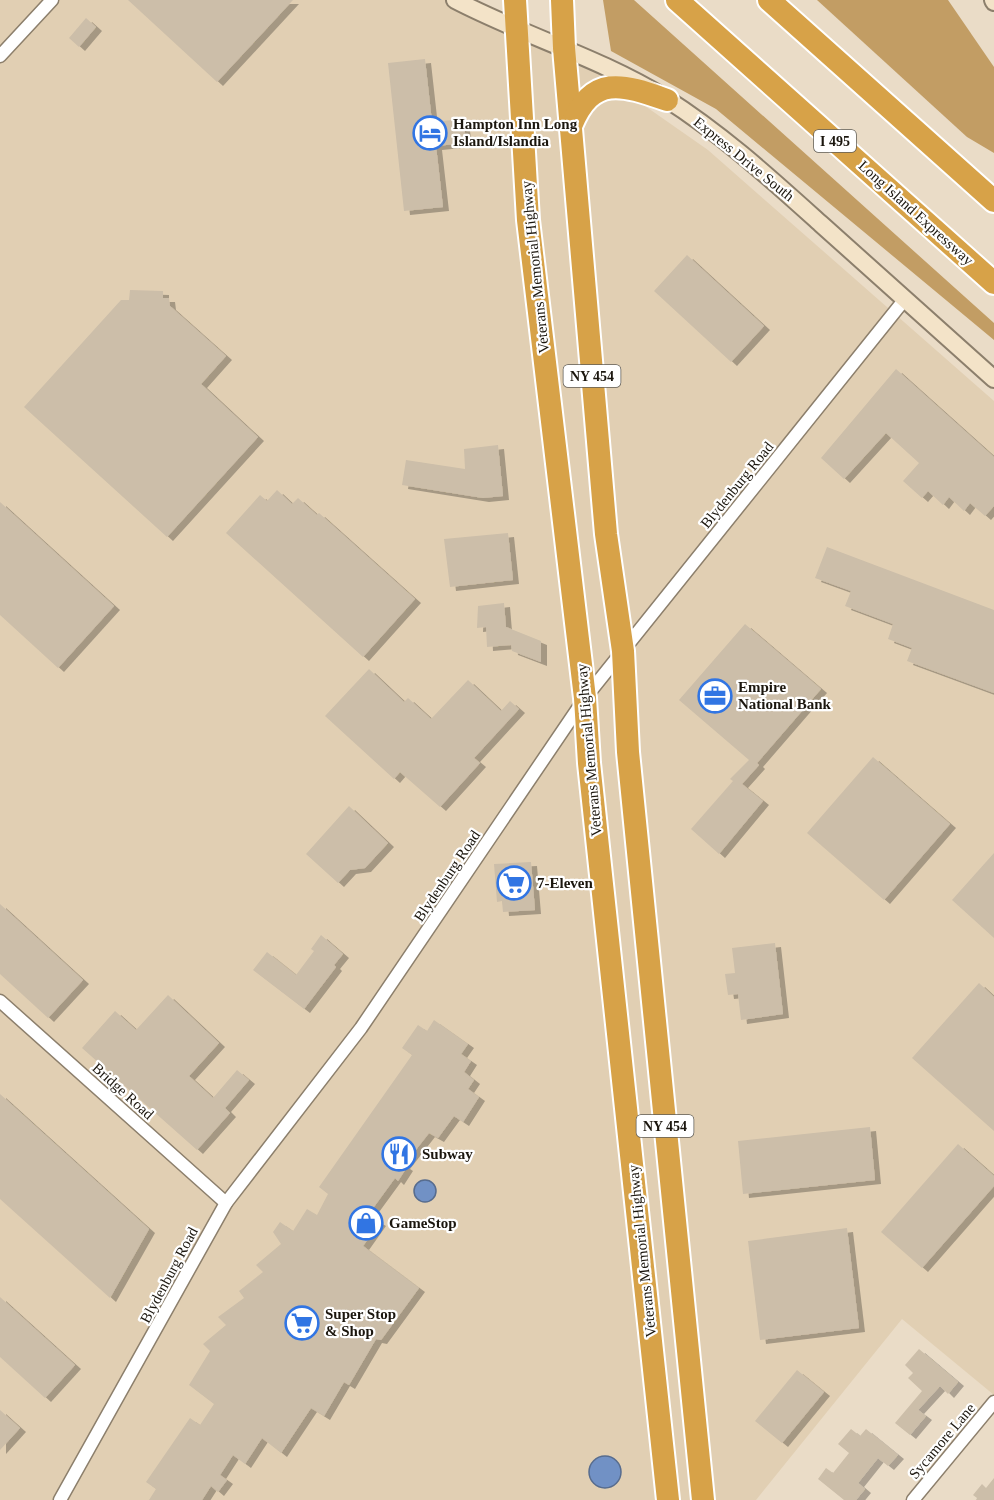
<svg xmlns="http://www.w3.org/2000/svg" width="994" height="1500" font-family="'Times New Roman',serif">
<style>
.built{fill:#e1cfb3}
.forest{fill:#c29d64}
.water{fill:#7191c5;stroke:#576c8e;stroke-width:1.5}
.building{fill:#ccbea9;filter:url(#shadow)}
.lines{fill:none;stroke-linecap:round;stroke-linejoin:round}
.street-casing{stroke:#8c7f6c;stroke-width:15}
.secondary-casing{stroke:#8c7f6c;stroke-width:20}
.highway-casing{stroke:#fff;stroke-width:26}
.street{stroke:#fff;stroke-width:12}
.secondary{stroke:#f3e3c8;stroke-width:16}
.highway{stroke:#d7a248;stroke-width:22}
.labels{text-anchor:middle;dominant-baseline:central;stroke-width:4.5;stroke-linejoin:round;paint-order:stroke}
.shield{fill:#fff;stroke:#5f5c56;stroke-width:1.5}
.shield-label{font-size:14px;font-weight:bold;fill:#1b160e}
.poi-label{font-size:15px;font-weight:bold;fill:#1b160e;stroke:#fff;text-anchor:start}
.street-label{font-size:15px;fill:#1b160e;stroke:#fff}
</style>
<defs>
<filter id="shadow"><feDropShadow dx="6" dy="4" stdDeviation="0" flood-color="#0004"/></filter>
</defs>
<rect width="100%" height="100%" fill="#eadcc7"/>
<path class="built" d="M0 0H450L592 69 708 150 994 401V1395L902 1319 756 1500H0Z"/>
<g class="forest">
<path d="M603 0H634L994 323V340L716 109 611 51Z"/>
<path d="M817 0H948L994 67V153L967 137Z"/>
</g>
<g class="water">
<circle cx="425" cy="1191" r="11"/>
<circle cx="605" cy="1472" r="16"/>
</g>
<g class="building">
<path d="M128 0H293L217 82Z"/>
<path d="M86 18 96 27 79 47 69 38Z"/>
<path d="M425 59 432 122 463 119 466 143 436 146 443 207 404 211 388 63Z"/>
<path d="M687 255 764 326 731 362 654 291Z"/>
<path d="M130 290 163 291V298H169L170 306 226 356 201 384 258 437 167 537 24 407 121 300H129Z"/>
<path d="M896 369 994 457V506L985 516 970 503 964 511 949 497 943 505 928 491 922 498 903 481 919 463 886 433 844 479 821 458Z"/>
<path d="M498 445 503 496 483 498 402 485 406 460 465 469 464 449Z"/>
<path d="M277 490 292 504 298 498 317 515 319 513 415 599 363 657 226 533 260 495 267 501Z"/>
<path d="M0 502 114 606 58 668 0 615Z"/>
<path d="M508 533 513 580 450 587 444 539Z"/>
<path d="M827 547 994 610V693L907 661 912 648 888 639 893 624 845 606 851 591 815 578Z"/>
<path d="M504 603 506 627 541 641V662L512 651 511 645 487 647 486 627 477 628 478 606Z"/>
<path d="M745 624 821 689 757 763 759 765 742 784 763 801 719 854 691 829 733 781 730 779 749 760 679 700Z"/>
<path d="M369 669 404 702 408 698 431 719 468 680 501 711 510 701 519 709 474 758 480 763 440 807 400 772 394 779 325 716Z"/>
<path d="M873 757 950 824 884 900 807 833Z"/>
<path d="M349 806 388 843 365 868 350 870 338 883 306 854Z"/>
<path d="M994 853V938L952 900Z"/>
<path d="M531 862 535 910 503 912 502 901 497 902 494 864Z"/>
<path d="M0 904 83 980 48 1018 0 974Z"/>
<path d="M321 935 343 954 334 965 336 967 304 1009 253 970 267 952 296 975 314 951 311 949Z"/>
<path d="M775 943 783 1014 741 1020 738 994 728 995 725 974 735 973 732 948Z"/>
<path d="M979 983 994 997V1131L912 1058Z"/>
<path d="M168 995 219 1043 189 1076 213 1098 237 1070 249 1080 225 1108 230 1113 197 1150 82 1048 115 1011 136 1030Z"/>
<path d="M434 1020 468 1044 461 1054 471 1061 464 1072 474 1080 468 1089 479 1097 463 1122 454 1116 438 1138 429 1133 404 1165 407 1167 398 1181 395 1178 368 1215 380 1222 363 1246 419 1288 381 1340 376 1339 349 1385 344 1382 324 1416 311 1408 281 1453 262 1438 245 1464 233 1455 220 1475 227 1480 218 1492 211 1486 202 1500H149L156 1489 146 1482 190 1418 200 1425 214 1404 189 1385 210 1351 203 1344 226 1325 218 1317 244 1298 239 1291 263 1272 256 1265 281 1244 273 1232 280 1222 293 1231 307 1209 317 1215 328 1194 319 1187 412 1055 402 1048 418 1025 427 1031Z"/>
<path d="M0 1094 149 1229 110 1298 0 1199Z"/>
<path d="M870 1127 875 1180 743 1194 738 1141Z"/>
<path d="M958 1144 994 1176V1186L922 1268 881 1232Z"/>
<path d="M847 1228 859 1328 760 1340 748 1241Z"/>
<path d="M0 1297 75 1365 45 1398 0 1357Z"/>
<path d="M919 1349 958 1382 948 1394 940 1386 918 1410 926 1416 910 1435 895 1423 922 1391 908 1378 913 1373 905 1365Z"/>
<path d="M797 1370 824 1392 782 1443 755 1421Z"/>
<path d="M0 1410 20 1428 0 1450Z"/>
<path d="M851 1429 860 1436 866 1429 898 1455 888 1466 878 1458 858 1483 865 1489 856 1500H844L818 1479 826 1468 833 1473 849 1453 838 1444Z"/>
<path d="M994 1478V1500H976L977 1498 973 1495 982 1484 986 1488Z"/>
</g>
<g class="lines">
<g class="street-casing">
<g id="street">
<path d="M0 56 52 0"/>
<path d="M0 1001 226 1203"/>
<path d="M60 1500 226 1203 361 1028 585 698 905 299"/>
<path d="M913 1500 994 1402"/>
</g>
</g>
<g class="secondary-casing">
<g id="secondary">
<path d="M455 0C524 36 598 57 665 98 722 134 771 179 821 224 879 276 936 327 994 379"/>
<path d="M993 0 994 2"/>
</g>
</g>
<g class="highway-casing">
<g id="highway">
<path d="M515 0 528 220 585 698 589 763 668 1500"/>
<path d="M562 0 564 48 606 534 623 651 628 752 703 1500"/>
<path d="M677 0 994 283"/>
<path d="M769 0 994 201"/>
<path d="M571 126C592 74 622 84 667 100"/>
</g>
</g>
<use href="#street" class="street"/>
<use href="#secondary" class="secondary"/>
<use href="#highway" class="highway"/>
</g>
<defs>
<g id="hotel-ring" transform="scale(1.725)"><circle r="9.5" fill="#fff" stroke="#3175e3" stroke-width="1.5"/><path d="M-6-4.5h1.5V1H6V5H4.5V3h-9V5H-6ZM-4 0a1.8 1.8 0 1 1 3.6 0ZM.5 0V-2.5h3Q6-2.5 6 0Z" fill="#3175e3"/></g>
<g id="office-ring" transform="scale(1.725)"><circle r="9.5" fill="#fff" stroke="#3175e3" stroke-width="1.5"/><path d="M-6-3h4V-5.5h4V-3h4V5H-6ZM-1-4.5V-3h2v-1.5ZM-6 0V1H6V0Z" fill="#3175e3"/></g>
<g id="supermarket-ring" transform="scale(1.725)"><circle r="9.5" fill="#fff" stroke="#3175e3" stroke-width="1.5"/><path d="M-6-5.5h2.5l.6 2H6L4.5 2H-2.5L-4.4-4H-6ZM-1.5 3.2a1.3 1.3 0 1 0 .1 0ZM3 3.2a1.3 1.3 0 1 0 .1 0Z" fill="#3175e3"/></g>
<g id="restaurant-ring" transform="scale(1.725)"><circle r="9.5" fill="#fff" stroke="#3175e3" stroke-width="1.5"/><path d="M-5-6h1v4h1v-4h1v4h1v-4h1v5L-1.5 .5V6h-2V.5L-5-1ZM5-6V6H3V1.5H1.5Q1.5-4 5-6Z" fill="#3175e3"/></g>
<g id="shop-ring" transform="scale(1.725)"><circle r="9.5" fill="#fff" stroke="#3175e3" stroke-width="1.5"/><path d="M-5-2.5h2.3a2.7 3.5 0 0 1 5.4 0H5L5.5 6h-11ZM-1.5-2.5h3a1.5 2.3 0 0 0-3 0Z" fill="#3175e3"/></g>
</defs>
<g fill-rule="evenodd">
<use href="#hotel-ring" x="430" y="133"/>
<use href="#office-ring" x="715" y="696"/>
<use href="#supermarket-ring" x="514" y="883"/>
<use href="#restaurant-ring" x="399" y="1154"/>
<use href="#shop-ring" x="366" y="1223"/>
<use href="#supermarket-ring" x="302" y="1323"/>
</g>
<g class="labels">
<g class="shield">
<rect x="814" y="130" width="42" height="22" rx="4.5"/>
<rect x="563.5" y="365" width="57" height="22" rx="4.5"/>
<rect x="636.5" y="1115" width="57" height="22" rx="4.5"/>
</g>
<g class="shield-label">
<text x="835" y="141">I 495</text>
<text x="592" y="376">NY 454</text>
<text x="665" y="1126">NY 454</text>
</g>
<g class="poi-label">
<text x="453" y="124">Hampton Inn Long<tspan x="453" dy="17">Island/Islandia</tspan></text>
<text x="738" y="687">Empire<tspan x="738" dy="17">National Bank</tspan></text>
<text x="537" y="883">7-Eleven</text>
<text x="422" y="1154">Subway</text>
<text x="389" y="1223">GameStop</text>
<text x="325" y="1314">Super Stop<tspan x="325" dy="17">&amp; Shop</tspan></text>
</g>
<g class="street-label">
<text transform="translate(744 159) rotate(39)">Express Drive South</text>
<text transform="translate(916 213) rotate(42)">Long Island Expressway</text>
<text transform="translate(535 267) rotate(-96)">Veterans Memorial Highway</text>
<text transform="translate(737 485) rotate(-51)">Blydenburg Road</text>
<text transform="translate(589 750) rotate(-95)">Veterans Memorial Highway</text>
<text transform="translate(447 876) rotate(-56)">Blydenburg Road</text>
<text transform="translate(123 1091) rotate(42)">Bridge Road</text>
<text transform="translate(642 1251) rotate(-96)">Veterans Memorial Highway</text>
<text transform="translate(169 1275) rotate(-62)">Blydenburg Road</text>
<text transform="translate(942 1441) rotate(-50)">Sycamore Lane</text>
</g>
</g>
</svg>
